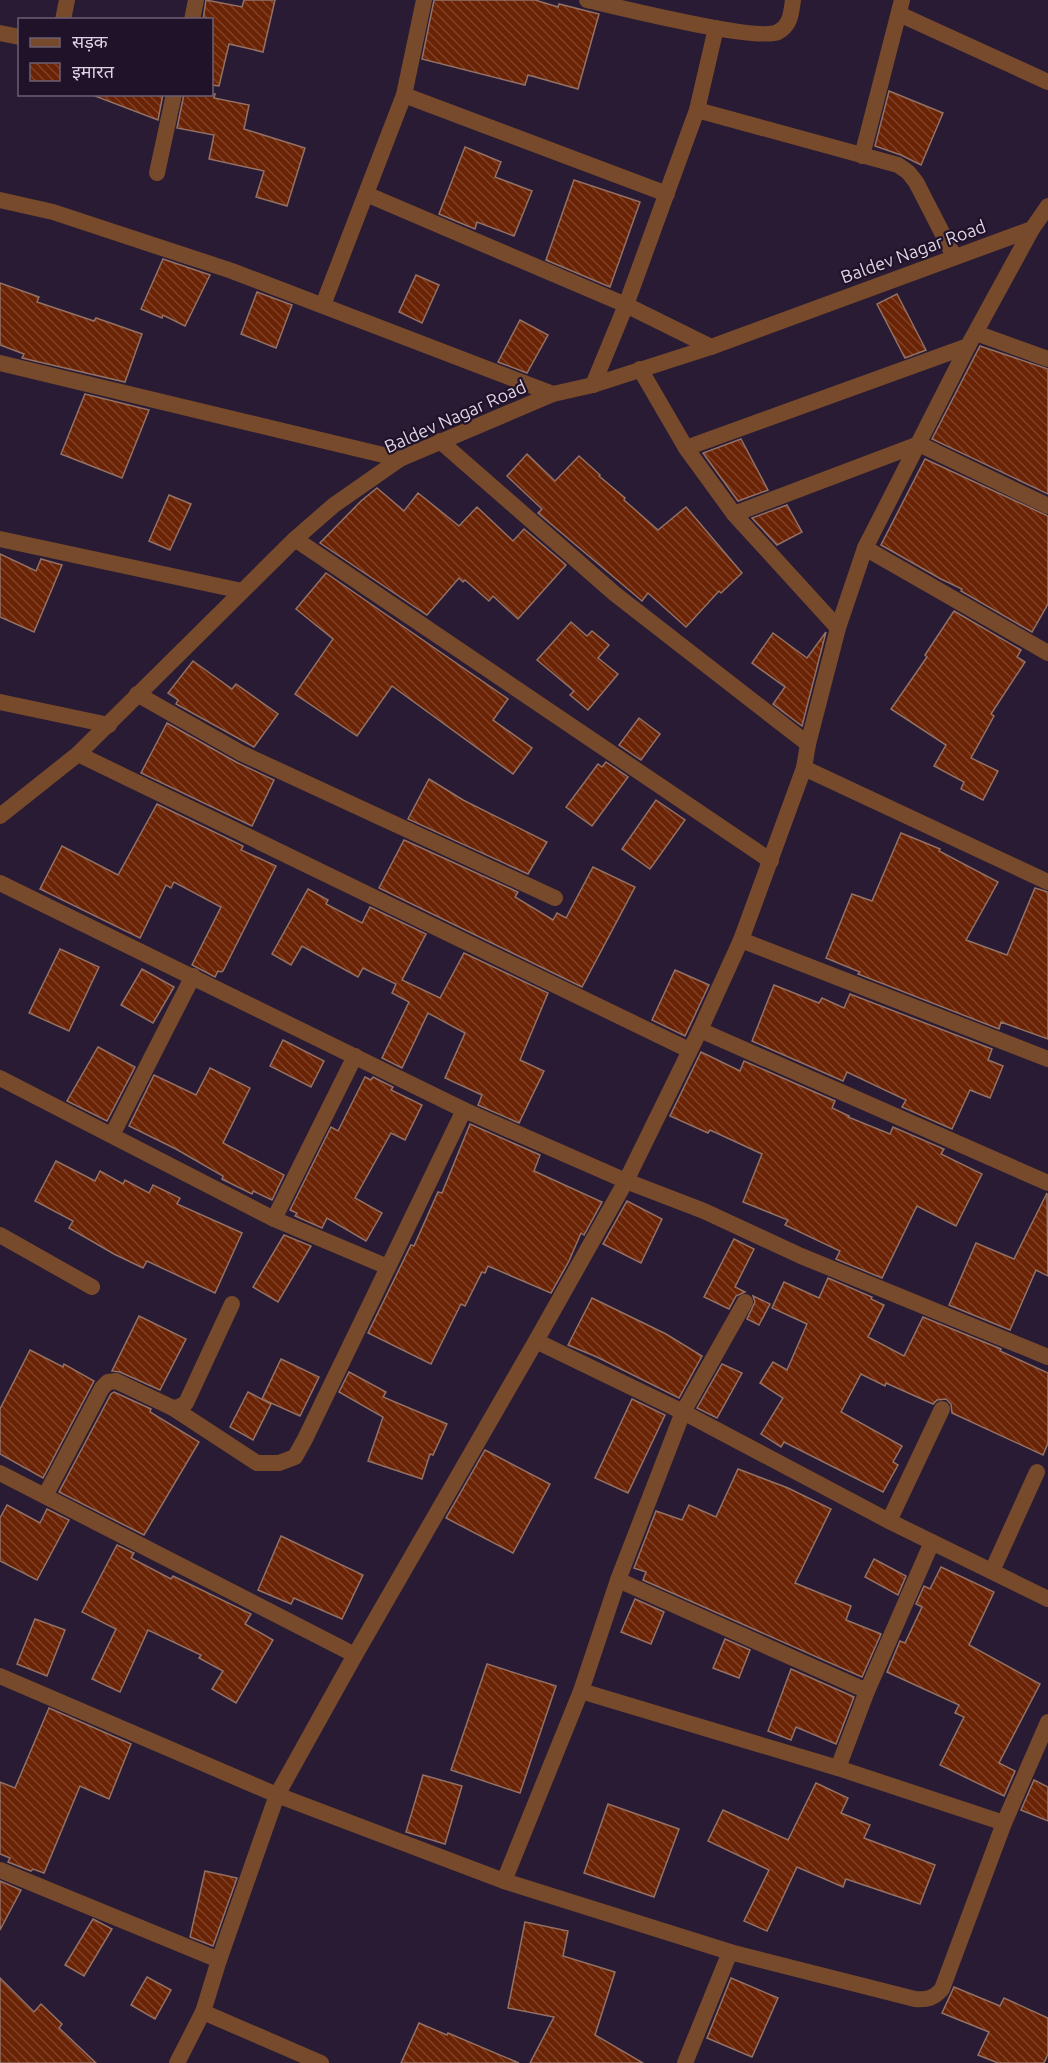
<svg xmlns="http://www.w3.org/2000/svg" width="1048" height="2063" font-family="Ubuntu,'Noto Sans Devanagari',sans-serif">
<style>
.building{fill:url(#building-back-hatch);stroke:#937165;stroke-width:1.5}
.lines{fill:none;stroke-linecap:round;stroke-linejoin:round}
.minor{stroke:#774a2c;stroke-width:16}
.tertiary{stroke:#774a2c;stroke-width:16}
.labels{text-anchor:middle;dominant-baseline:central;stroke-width:4.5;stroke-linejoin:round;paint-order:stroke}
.street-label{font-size:18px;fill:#ddd4e4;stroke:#201229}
</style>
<defs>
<pattern id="building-back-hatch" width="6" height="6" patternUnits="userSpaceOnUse" patternTransform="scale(1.5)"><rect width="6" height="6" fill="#6a2305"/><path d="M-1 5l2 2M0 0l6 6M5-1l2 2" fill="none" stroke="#7f4229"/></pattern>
</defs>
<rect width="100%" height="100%" fill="#291b33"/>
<g class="building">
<path d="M206 0 242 7 244 0H275L263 52 229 44 219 86 212 85V20H203Z"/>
<path d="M434 0H535L558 7 559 4 599 14 578 89 528 75 525 85 422 59Z"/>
<path d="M889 91 943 113 921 165 901 155 875 146Z"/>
<path d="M95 94H163L158 120 95 96Z"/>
<path d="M184 94H215L214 98 249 105 244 129 305 148 287 206 256 197 264 171 209 159 214 135 177 128Z"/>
<path d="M465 147 501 162 495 177 532 191 514 236 477 222 475 229 439 214Z"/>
<path d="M574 180 640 202 610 287 546 260Z"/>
<path d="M163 259 210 275 185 326 163 315 162 318 141 309Z"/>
<path d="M416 275 439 285 422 323 399 312Z"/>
<path d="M0 283 39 297 37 302 94 321 96 318 142 334 125 382 22 358 24 354 0 345Z"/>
<path d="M257 292 292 305 276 348 241 334Z"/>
<path d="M897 294 926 350 905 358 877 304Z"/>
<path d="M520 320 548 335 527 373 498 362Z"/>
<path d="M980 346 1048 369V494L932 439Z"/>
<path d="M85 394 149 410 122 478 61 454Z"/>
<path d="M741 439 768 490 738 501 703 453Z"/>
<path d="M527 454 555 481 579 456 600 475 599 476 625 498 624 500 658 530 686 507 742 573 721 593 719 591 686 627 648 593 642 601 538 513 542 509 507 476Z"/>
<path d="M925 459 1048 516V604L1032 632 961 591 962 589 941 579 881 545Z"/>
<path d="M377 488 404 511 418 493 459 526 477 507 513 541 524 529 566 565 518 619 493 596 489 601 465 580 463 582 459 578 427 615 320 543 361 501Z"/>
<path d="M169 495 191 504 170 550 149 541Z"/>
<path d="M787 505 802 532 777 545 752 518Z"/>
<path d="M0 554 36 571 41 559 62 565 34 632 0 617Z"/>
<path d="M326 573 508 699 493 720 532 748 513 774 392 686 357 736 295 694 333 639 296 609Z"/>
<path d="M954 611 1021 650 1017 657 1025 662 991 714 994 716 971 758 998 771 983 800 961 789 964 782 934 766 946 745 891 709 927 657 925 655Z"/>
<path d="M571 622 587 636 592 631 609 645 598 658 618 674 588 710 570 695 574 691 537 660Z"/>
<path d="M826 632 802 726 773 704 785 687 752 663 773 633 807 658Z"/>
<path d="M193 661 232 689 236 684 278 714 254 747 176 704 178 700 168 693Z"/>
<path d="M639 718 660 734 641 760 619 745Z"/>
<path d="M167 723 236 762 274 780 252 826 141 773Z"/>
<path d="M606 762 628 777 592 826 566 807 598 764 602 767Z"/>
<path d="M429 779 463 800 547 842 528 874 408 819Z"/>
<path d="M656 800 685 820 650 869 622 849Z"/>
<path d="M157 804 243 846 241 850 276 866 223 971 221 972 218 971 215 977 192 965 221 907 174 882 171 888 166 885 140 938 40 889 62 846 118 875Z"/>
<path d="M901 833 940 849 939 851 998 882 966 940 1007 955 1035 888 1048 892V1039L1001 1022 999 1029 858 974 860 972 826 958 852 894 872 901Z"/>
<path d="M404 840 518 892 515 897 553 920 557 913 566 918 593 867 635 887 582 987 379 888Z"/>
<path d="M308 889 328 900 326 904 362 923 370 907 426 934 402 980 440 998 464 953 548 993 520 1060 544 1071 519 1123 478 1105 482 1095 445 1078 465 1033 428 1013 402 1068 382 1058 409 1002 392 993 396 984 363 968 358 977 302 946 291 965 272 954Z"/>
<path d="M60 949 99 967 69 1031 29 1013Z"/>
<path d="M142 969 174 987 153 1023 121 1005Z"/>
<path d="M675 970 709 985 685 1036 652 1020Z"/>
<path d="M774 985 819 1003 822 998 844 1008 850 994 992 1049 988 1060 1003 1066 990 1098 970 1090 952 1129 902 1107 906 1100 847 1072 843 1081 752 1041Z"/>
<path d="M283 1040 324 1061 311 1087 270 1066Z"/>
<path d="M98 1047 135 1067 107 1121 67 1101Z"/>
<path d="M701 1052 740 1071 744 1061 835 1101 832 1108 849 1116 848 1117 890 1134 893 1127 944 1149 941 1154 982 1174 956 1226 917 1206 882 1278 836 1259 840 1251 785 1225 788 1220 743 1202 762 1154 710 1130 708 1133 670 1116Z"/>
<path d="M210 1068 250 1088 223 1143 284 1175 272 1200 253 1191 252 1194 222 1179 223 1176 176 1149 129 1126 154 1075 196 1095Z"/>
<path d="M365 1077 371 1080 373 1077 393 1087 391 1090 422 1105 405 1140 391 1133 355 1198 382 1213 366 1241 327 1218 322 1228 295 1216 297 1213 290 1210 331 1127 338 1131Z"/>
<path d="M470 1124 540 1155 534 1171 602 1202 584 1235 581 1233 569 1261 551 1293 488 1266 485 1273 482 1272 465 1306 461 1304 431 1364 368 1333 411 1245 414 1246 438 1192 442 1193Z"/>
<path d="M56 1161 95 1181 100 1171 123 1184 125 1180 149 1193 153 1185 180 1198 177 1204 242 1233 215 1293 147 1261 143 1268 114 1254 69 1228 73 1221 35 1201Z"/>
<path d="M1047 1193 1048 1276 1036 1270 1010 1330 949 1305 976 1243 1014 1259Z"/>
<path d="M627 1201 662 1219 641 1263 603 1244Z"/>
<path d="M284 1235 311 1246 278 1302 253 1287Z"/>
<path d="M734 1239 754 1249 735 1287 745 1292 736 1296 729 1309 704 1297Z"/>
<path d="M828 1278 872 1297 871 1299 884 1305 868 1337 904 1356 923 1317 1001 1349 1000 1351 1048 1373V1443L1043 1455 952 1413 951 1404 946 1399 937 1400 933 1404 886 1383 885 1386 861 1374 841 1412 902 1446 893 1462 898 1465 883 1492 784 1442 781 1447 761 1434 783 1398 760 1383 773 1362 787 1370 807 1324 772 1308 784 1282 819 1298Z"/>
<path d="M753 1296 770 1304 759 1325 747 1319 755 1302Z"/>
<path d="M592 1298 666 1334 702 1356 679 1398 597 1357 568 1345Z"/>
<path d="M139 1316 186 1339 160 1390 120 1372 112 1371Z"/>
<path d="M30 1350 63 1367 64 1364 94 1381 43 1478 0 1454V1409Z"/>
<path d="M281 1359 319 1377 300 1416 262 1399Z"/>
<path d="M722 1364 742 1373 717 1418 697 1408Z"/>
<path d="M349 1372 386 1392 383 1397 447 1424 433 1455 430 1454 422 1479 368 1461 383 1417 339 1392Z"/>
<path d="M114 1392 151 1409 150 1412 199 1442 144 1535 59 1492 111 1394Z"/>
<path d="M248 1392 271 1404 253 1440 230 1427Z"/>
<path d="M632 1399 665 1415 628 1493 595 1478Z"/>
<path d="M485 1450 550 1484 513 1553 446 1518Z"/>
<path d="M738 1469 788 1488 831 1509 795 1583 851 1606 846 1620 881 1634 862 1677 643 1580 646 1572 634 1568 656 1511 682 1520 689 1505 716 1517Z"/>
<path d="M7 1505 40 1523 47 1509 69 1520 37 1580 0 1561V1518Z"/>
<path d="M281 1536 363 1575 342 1619 294 1598 291 1604 258 1590Z"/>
<path d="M117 1545 134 1553 131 1558 171 1579 173 1576 251 1614 245 1624 273 1640 236 1703 212 1689 223 1671 199 1658 201 1655 148 1630 120 1692 92 1679 116 1629 82 1612Z"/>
<path d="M874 1559 906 1576 898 1595 865 1577Z"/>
<path d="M941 1567 994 1592 969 1645 1040 1684 999 1763 1015 1771 1004 1796 940 1765 964 1717 955 1713 959 1705 887 1672 900 1641 905 1643 922 1607 916 1604 924 1586 930 1589Z"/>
<path d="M635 1599 664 1612 651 1644 621 1632Z"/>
<path d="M35 1619 65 1630 47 1676 17 1664Z"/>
<path d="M725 1639 750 1650 739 1678 713 1668Z"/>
<path d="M487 1664 556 1686 520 1793 451 1770Z"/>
<path d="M791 1669 854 1697 836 1744 796 1727 791 1740 768 1731Z"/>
<path d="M49 1708 131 1744 109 1799 80 1786 44 1873 33 1869 31 1871 8 1862 10 1858 0 1854V1782L15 1788Z"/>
<path d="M423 1775 462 1786 445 1844 406 1832Z"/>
<path d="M1034 1780 1048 1787V1821L1021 1810Z"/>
<path d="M816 1783 848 1798 841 1813 870 1825 864 1838 935 1865 920 1904 846 1879 843 1887 797 1867 767 1931 744 1921 769 1870 708 1841 723 1810 788 1840Z"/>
<path d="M608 1804 679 1829 654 1897 584 1873Z"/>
<path d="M205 1871 237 1878 213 1946 190 1937Z"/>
<path d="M0 1881 21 1890 0 1930Z"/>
<path d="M93 1919 112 1929 84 1976 65 1965Z"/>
<path d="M525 1922 568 1931 563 1956 615 1972 595 2035 643 2063H530L554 2017 508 2008Z"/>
<path d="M147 1977 171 1990 155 2019 131 2005Z"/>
<path d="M0 1978 34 2012 41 2004 62 2024 59 2028 96 2063H0Z"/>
<path d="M731 1978 778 1998 752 2057 707 2038Z"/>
<path d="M954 1987 1000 2006 1004 1998 1048 2018V2054L1044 2063H998L978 2055 989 2032 942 2013Z"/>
<path d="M419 2023 447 2035 448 2033 519 2063H401Z"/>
</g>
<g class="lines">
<g class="minor">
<path d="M587 0C617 7 758 42 778 32 791 25 791 13 793 0"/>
<path d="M899 14 1048 82"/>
<path d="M63 20 67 0"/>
<path d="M192 20 196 0"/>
<path d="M0 33 20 37"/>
<path d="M404 95 667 194"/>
<path d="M697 110 898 165 908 172 916 182 954 256"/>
<path d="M862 156 902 0"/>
<path d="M157 173 174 94"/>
<path d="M366 194 626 305 711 347"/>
<path d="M0 200 53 212 232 271 553 394"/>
<path d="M323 305 404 95 424 0"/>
<path d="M0 363 400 459"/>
<path d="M640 369 686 448 734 514 838 628"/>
<path d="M593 385 626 305 697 110 716 28"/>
<path d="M440 441 615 594 808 744"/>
<path d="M686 448 968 346"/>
<path d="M734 514 919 444 1048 506"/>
<path d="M0 539 242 591"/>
<path d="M295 539 771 861"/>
<path d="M865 548 1048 653"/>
<path d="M137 694 241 753 555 898"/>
<path d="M0 702 109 725"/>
<path d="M78 754 689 1050"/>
<path d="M804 768 1048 882"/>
<path d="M0 816 78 754 295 539 334 505 400 459 553 394 593 385 711 347 1032 229"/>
<path d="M0 883 464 1110 626 1181 704 1211 801 1256 1048 1357"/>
<path d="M741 940 1048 1059"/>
<path d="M700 1030 1048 1183"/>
<path d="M355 1056 274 1219 388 1267"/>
<path d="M0 1078 274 1219"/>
<path d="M112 1135 193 976"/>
<path d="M0 1235 92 1287"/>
<path d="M536 1341 683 1412 889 1521 1048 1599"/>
<path d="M173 1408 257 1463H279L295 1457 305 1439 464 1110"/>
<path d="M0 1473 355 1655"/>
<path d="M45 1496 102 1388 108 1382 116 1381 173 1408 179 1407 186 1403 232 1304"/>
<path d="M889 1521 942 1409"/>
<path d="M992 1571 1037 1472"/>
<path d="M618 1580 867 1691"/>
<path d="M0 1676 277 1795 504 1881 730 1952 915 1999C928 2000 934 1998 942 1989L1004 1823 1048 1722"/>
<path d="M581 1691 838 1768 1004 1823"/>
<path d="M838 1768 867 1691 932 1542"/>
<path d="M0 1870 219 1960"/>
<path d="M504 1881 581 1691 618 1580 683 1412 745 1302"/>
<path d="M203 2012 321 2063"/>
<path d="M177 2063 203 2012 219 1960 277 1795 355 1655 536 1341 626 1181 700 1030 741 940 804 768 808 744 838 628 865 548 968 346 1032 229 1048 206"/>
<path d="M685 2063 730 1952"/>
</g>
<path class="tertiary" d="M976 333 1048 359"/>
</g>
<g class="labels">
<g class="street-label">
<text transform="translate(913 251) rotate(-20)">Baldev Nagar Road</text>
<text transform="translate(455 416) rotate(-24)">Baldev Nagar Road</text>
</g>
</g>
<rect x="18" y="18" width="195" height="78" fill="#201229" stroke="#6c6074" stroke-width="1.5"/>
<rect x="30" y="38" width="30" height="9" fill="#774a2c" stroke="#6c6074" stroke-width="1.5"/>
<text x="72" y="48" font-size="18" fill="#ddd4e4">सड़क</text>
<rect x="30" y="63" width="30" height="18" fill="url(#building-back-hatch)" stroke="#6c6074" stroke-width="1.5"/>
<text x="72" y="78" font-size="18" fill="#ddd4e4">इमारत</text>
</svg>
